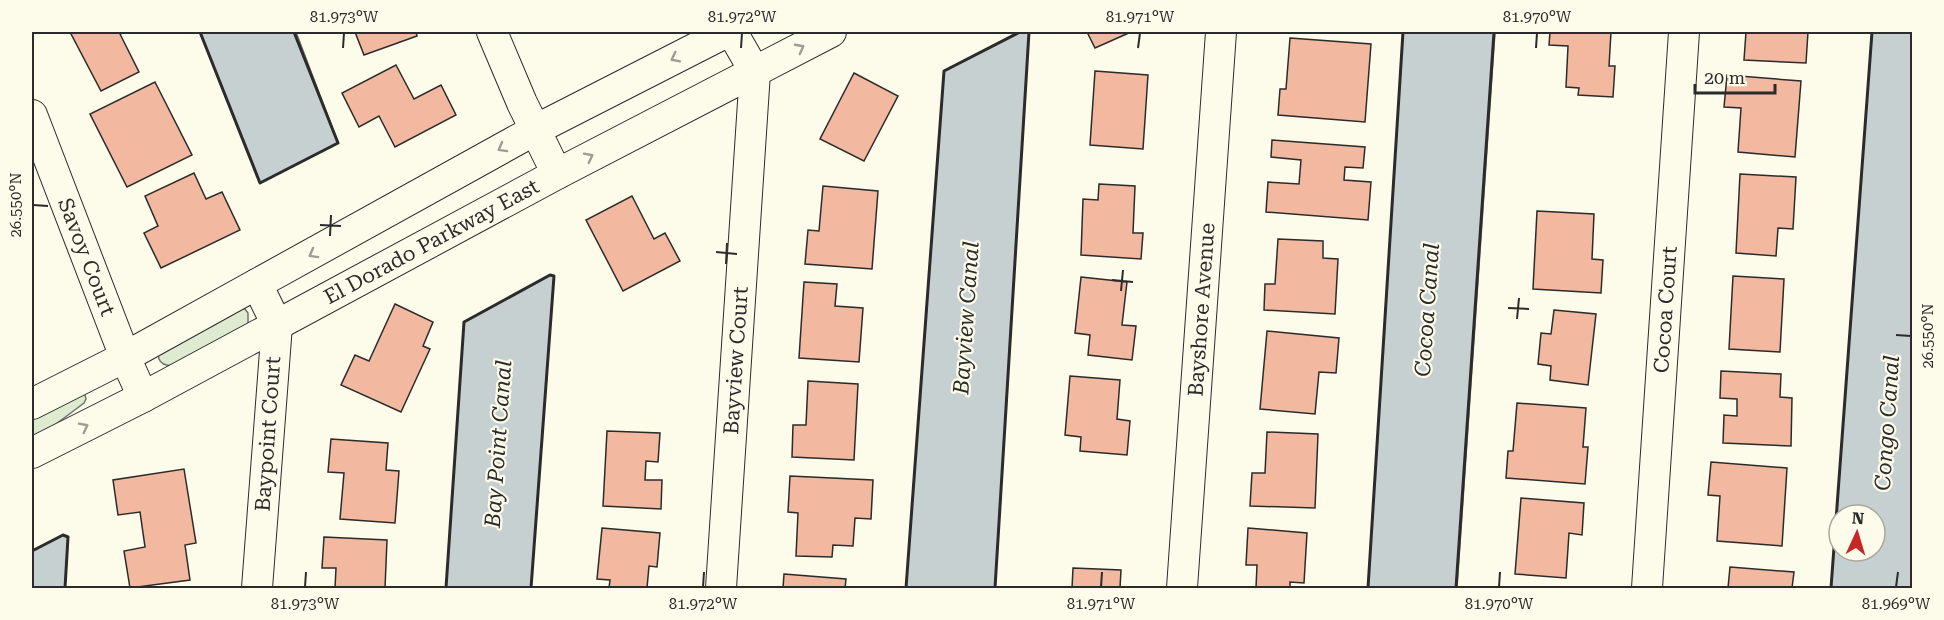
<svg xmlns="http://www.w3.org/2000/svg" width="1944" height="620" font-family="'Roboto Serif',serif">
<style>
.green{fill:#deebd1;stroke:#74746e;stroke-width:1.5}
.water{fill:#c7d0d0;stroke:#74746e;stroke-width:1.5;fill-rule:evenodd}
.building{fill:#f2b8a0;stroke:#2b2b2b;stroke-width:1.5}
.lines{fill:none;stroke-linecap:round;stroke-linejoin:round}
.minor-casing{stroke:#2b2b2b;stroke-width:32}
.minor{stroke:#fdfbea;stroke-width:30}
.wall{stroke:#2b2b2b;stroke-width:3}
.oneway{stroke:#9e9d94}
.ticks{fill:none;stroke:#2b2b2b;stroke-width:2}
.labels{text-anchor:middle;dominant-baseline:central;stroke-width:4.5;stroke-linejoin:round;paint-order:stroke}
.street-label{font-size:21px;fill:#2b2b2b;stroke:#fdfbea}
.water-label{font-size:22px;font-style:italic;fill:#2b2b2b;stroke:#fdfbea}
.neatline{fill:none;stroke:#2b2b2b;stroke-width:2}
.ticks-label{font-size:15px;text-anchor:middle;fill:#2b2b2b}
</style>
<rect width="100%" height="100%" fill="#fdfbea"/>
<g class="green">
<path d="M238 307 245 309 248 313V328C233 336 160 388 158 354Z"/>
<path d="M83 393 85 395 86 399 84 403 32 442V414Z"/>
</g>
<g class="water">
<path d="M200 32H296L338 143 260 183Z"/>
<path d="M1020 32H1029L995 588H906L944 71Z"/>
<path d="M1403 32H1495L1457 588H1368Z"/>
<path d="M1872 32H1912V588H1831ZM1839 515H1875V551H1839Z"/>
<path d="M550 275 554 276 531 588H446L464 322Z"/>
<path d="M63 535 68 537 65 588H32V551Z"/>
</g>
<g class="building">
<path d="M70 32H125L120 34 139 72 101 91Z"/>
<path d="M355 32H416L417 36 364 55Z"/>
<path d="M1087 32H1131L1095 48Z"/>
<path d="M1550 32H1611L1609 66H1615L1613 97 1578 95 1579 88 1566 87 1568 46 1549 45Z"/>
<path d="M1746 32H1808L1806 63 1744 60Z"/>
<path d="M1290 38 1371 44 1365 122 1278 115 1280 89H1286Z"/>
<path d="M396 65 414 99 441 85 456 115 395 147 379 116 359 127 342 93Z"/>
<path d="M1095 71 1148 75 1143 149 1090 145Z"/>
<path d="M854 73 898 96 864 161 820 139Z"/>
<path d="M1727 75 1801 81 1795 157 1738 152 1741 108 1724 107Z"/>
<path d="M155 82 192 155 127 187 90 114Z"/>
<path d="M1272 140 1365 147 1363 168 1345 167 1344 180 1371 182 1368 220 1266 212 1268 182 1299 184 1301 160 1271 157Z"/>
<path d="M194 173 206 199 222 192 240 230 161 268 144 233 158 226 145 196Z"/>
<path d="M1740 174 1796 177 1793 229 1778 228 1776 256 1736 253Z"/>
<path d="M1099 184 1135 186 1133 233H1143L1141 259 1081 255 1083 199 1098 200Z"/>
<path d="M823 186 878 191 872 269 805 264 808 230 819 231Z"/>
<path d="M632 196 654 239 665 233 680 261 623 291 586 220Z"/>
<path d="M1537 211 1594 214 1592 259 1603 260 1601 293 1533 289Z"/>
<path d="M1278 239 1323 241V258L1338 259 1335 314 1264 310 1265 284H1275Z"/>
<path d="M1733 276 1784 279 1780 352 1729 349Z"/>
<path d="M1081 277 1127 282 1122 325 1136 326 1132 360 1088 355 1090 335 1075 333Z"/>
<path d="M804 282 837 284 835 306 863 308 859 362 799 358Z"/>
<path d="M395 304 433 322 423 346 430 349 401 412 341 385 355 355 369 361Z"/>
<path d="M1554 310 1596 314 1588 385 1550 380 1551 366 1538 364 1541 333 1551 334Z"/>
<path d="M1267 331 1339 338 1336 373 1319 372 1315 414 1260 409Z"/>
<path d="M1721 371 1781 374 1780 397 1792 398 1791 446 1723 443 1724 415 1737 416V399L1720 398Z"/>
<path d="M1070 376 1120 380 1117 419 1130 421 1127 455 1080 451 1081 437 1065 435Z"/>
<path d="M808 381 858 384 854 460 792 457 793 425H806Z"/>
<path d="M1517 403 1586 408 1583 447H1588L1585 484 1506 478 1508 451H1513Z"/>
<path d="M607 431 660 433 658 462 646 461 645 480H662L661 509 603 506Z"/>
<path d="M1267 432 1318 434 1315 508 1250 506 1252 473H1265Z"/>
<path d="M331 439 388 443 386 470 399 471 395 523 340 519 344 473 328 472Z"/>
<path d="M1711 462 1787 468 1782 546 1717 541 1720 496 1708 495Z"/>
<path d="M184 469 196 543 185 545 190 580 130 588 124 551 145 547 140 512 118 515 113 480Z"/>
<path d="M790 476 873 480 871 519 855 518 853 546 833 545 832 557 796 556 798 513 788 512Z"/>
<path d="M1521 498 1584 503 1582 535 1569 533 1566 578 1515 574Z"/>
<path d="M602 528 660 533 657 567 649 566 647 588H609L610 580 597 579Z"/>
<path d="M1248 528 1307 533 1304 583 1290 582V588H1256L1257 565H1246Z"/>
<path d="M324 537 387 540 385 588H335L336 568H322Z"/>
<path d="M1730 567 1794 572 1792 588H1728Z"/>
<path d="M1073 568 1121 570 1120 588H1072Z"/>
<path d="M784 574 846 579 845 588H783Z"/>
</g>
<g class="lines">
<g class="minor-casing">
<g id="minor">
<path d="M492 32 522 103 557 174"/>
<path id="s1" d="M32 115 125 357 143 397"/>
<path d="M257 284 277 325 257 588"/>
<path d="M32 404 125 357 535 130 727 32"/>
<path id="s2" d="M32 453 143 397 557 174 831 32"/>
<path id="s3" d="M721 588 755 72 732 32"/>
<path id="s4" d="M1182 588 1221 32"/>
<path id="s5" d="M1647 588 1684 32"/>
</g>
</g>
<use href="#minor" class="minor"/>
<g class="wall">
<path d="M200 32 260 183 338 143 294 32"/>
<path d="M32 551 63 535 68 537 65 588"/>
<path d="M446 588 464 322 550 275 554 276 531 588"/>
<path d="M906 588 944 71 1020 32"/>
<path d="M995 588 1029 32"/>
<path d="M1368 588 1403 32"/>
<path d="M1456 588 1494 32"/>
<path d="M1831 588 1872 32"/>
</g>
</g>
<defs><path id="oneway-chevron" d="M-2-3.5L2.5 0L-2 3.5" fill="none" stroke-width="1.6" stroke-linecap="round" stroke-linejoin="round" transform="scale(1.5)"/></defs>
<g class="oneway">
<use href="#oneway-chevron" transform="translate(800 48) rotate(-28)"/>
<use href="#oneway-chevron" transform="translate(675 58) rotate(153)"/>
<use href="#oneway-chevron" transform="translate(502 148) rotate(151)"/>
<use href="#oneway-chevron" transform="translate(589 157) rotate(-27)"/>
<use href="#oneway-chevron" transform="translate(313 254) rotate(151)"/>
<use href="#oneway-chevron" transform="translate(84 427) rotate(-27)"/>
</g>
<path class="ticks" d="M343 48 344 33M741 48 742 33M1138 48 1140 33M1536 48 1537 33M33 205 48 206M320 225 341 226M330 236 331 215M716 252 737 254M726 264 727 243M1112 280 1133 282M1121 291 1123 270M1508 308 1529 309M1517 319 1519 298M1896 335 1911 336M305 587 306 572M703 587 704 572M1101 587 1102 572M1499 587 1500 572M1896 587 1898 572"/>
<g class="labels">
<g class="street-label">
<text stroke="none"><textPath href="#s2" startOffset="452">El Dorado Parkway East</textPath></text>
<text stroke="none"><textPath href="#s1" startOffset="152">Savoy Court</textPath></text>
<text stroke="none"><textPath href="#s4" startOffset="279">Bayshore Avenue</textPath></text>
<text stroke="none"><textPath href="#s5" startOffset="279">Cocoa Court</textPath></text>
<text stroke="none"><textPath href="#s3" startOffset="228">Bayview Court</textPath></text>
<text transform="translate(268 434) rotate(-86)">Baypoint Court</text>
</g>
<g class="water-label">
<text transform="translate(1427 310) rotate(-86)">Cocoa Canal</text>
<text transform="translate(966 318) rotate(-86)">Bayview Canal</text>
<text transform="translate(1887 423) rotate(-86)">Congo Canal</text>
<text transform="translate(498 444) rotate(-86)">Bay Point Canal</text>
</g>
</g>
<rect width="1944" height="620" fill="none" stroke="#fdfbea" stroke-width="66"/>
<g transform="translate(1857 533) rotate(4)"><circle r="28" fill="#fdfbea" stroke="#a9a89e" stroke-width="1.5"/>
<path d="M0-4.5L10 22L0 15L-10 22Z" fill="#c62828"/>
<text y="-9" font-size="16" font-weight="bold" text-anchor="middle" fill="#2b2b2b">N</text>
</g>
<path d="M1695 84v9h80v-9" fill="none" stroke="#2b2b2b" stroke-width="3"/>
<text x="1704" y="84" font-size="18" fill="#2b2b2b" stroke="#fdfbea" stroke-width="4.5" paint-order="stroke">20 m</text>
<rect x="33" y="33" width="1878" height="554" class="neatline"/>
<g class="ticks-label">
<text x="344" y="22">81.973°W</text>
<text x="742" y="22">81.972°W</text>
<text x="1140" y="22">81.971°W</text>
<text x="1537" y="22">81.970°W</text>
<text transform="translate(16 205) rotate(-90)" y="5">26.550°N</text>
<text transform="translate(1928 336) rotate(-90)" y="5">26.550°N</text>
<text x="305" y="609">81.973°W</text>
<text x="703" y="609">81.972°W</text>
<text x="1101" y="609">81.971°W</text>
<text x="1499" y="609">81.970°W</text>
<text x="1896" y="609">81.969°W</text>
</g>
</svg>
